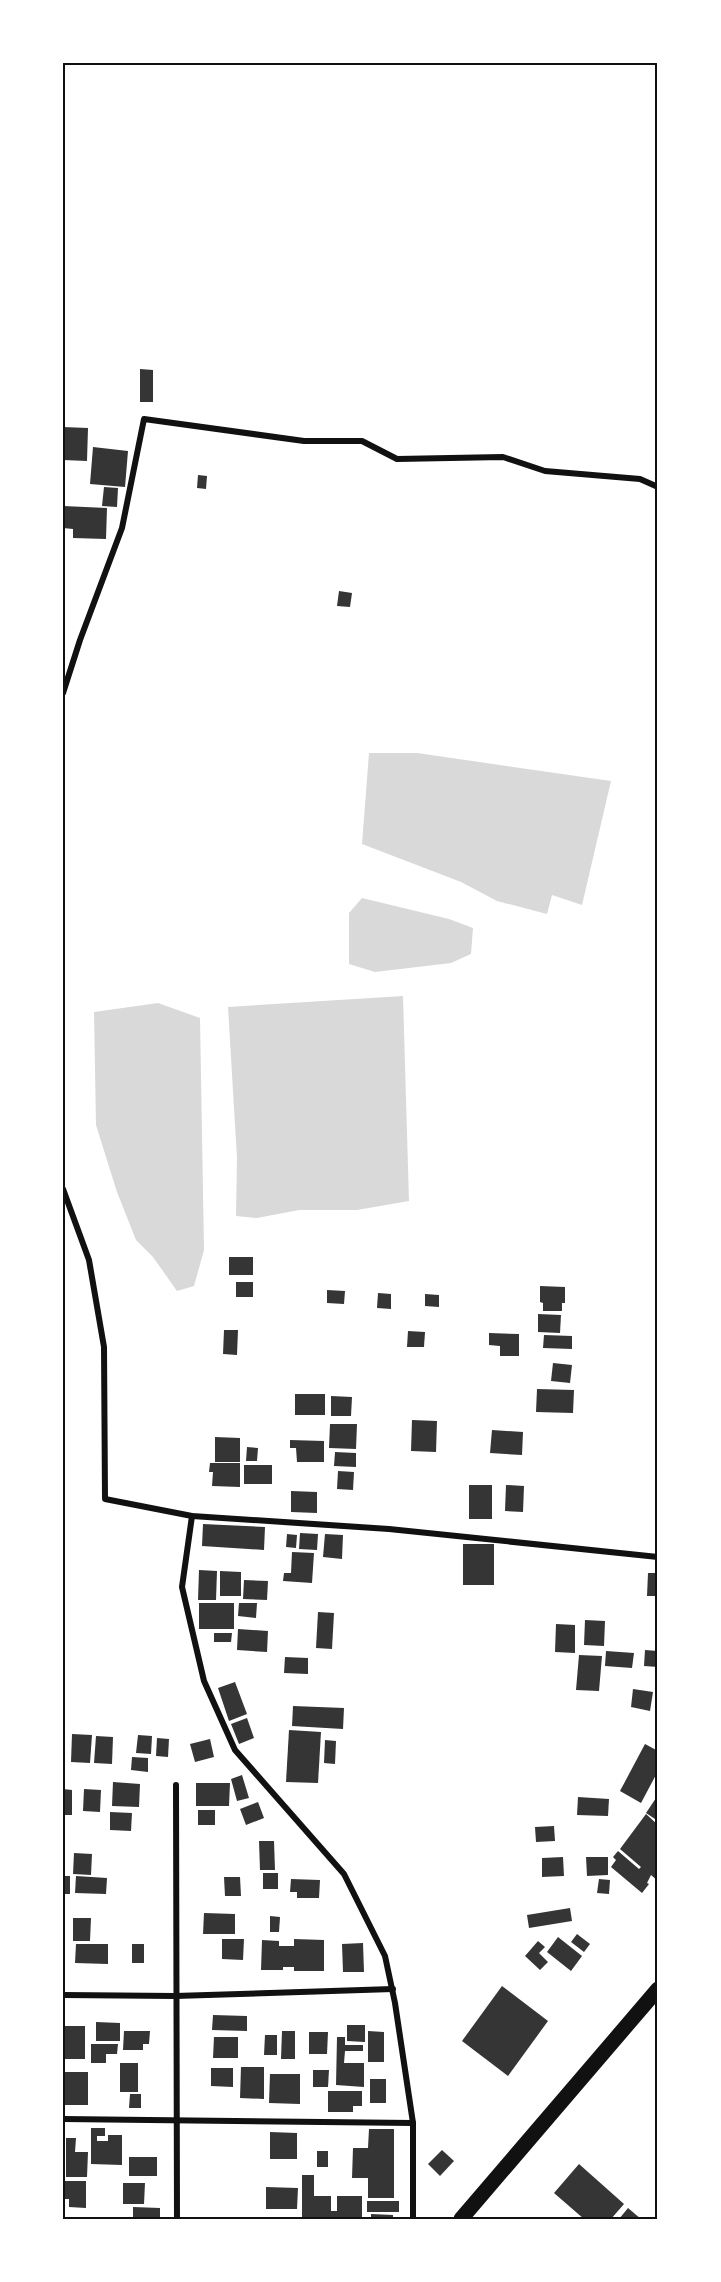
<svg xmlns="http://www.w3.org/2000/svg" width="721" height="2282" font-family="Lato,sans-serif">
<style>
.water{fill:#d9d9d9}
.building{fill:#353535}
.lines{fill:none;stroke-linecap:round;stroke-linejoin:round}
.minor{stroke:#111;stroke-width:6}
.trunk{stroke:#111;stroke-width:15}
.neatline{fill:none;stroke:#111;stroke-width:2}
</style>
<rect width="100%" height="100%" fill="#fff"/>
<g class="water">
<path d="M369 753H417L611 781 582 905 552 895 547 914 497 901 461 882 362 844Z"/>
<path d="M362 898 449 919 473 928 471 954 451 963 375 972 349 964V913Z"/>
<path d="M403 996 409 1201 357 1210H299L257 1218 236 1216 237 1158 228 1007Z"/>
<path d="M158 1003 200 1018 204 1250 194 1286 177 1291 153 1257 136 1240 117 1192 96 1125 94 1012Z"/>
</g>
<g class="building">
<path d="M140 369 153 370V402H140Z"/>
<path d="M63 427 88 428 87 461 63 460Z"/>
<path d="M93 447 128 451 125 487 90 484Z"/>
<path d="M198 475 207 476 206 489 197 488Z"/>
<path d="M104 487 118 488 117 507 102 506Z"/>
<path d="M63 506 107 508 106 539 73 538V529L63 528Z"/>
<path d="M339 591 352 593 350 607 337 606Z"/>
<rect x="229" y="1257" width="24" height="18"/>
<rect x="236" y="1282" width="17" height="15"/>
<path d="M540 1286 565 1287V1303H562V1311H543V1303L540 1302Z"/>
<path d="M327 1290 345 1291 344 1304 327 1303Z"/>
<path d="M378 1293 391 1294V1309L377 1308Z"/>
<path d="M425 1294 439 1295V1307L425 1306Z"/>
<path d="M538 1314 561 1315 560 1333 538 1332Z"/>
<path d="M224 1330H238L237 1355 223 1354Z"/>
<path d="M408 1331 425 1332 424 1347H407Z"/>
<path d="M489 1333 519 1334V1356H500V1346L489 1345Z"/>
<path d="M544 1335 572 1336V1349L543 1348Z"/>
<path d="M553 1363 572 1365 570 1383 551 1381Z"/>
<path d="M537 1389 574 1390 573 1413 536 1412Z"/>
<rect x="295" y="1394" width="30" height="21"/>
<path d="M331 1396 352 1397 351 1416H331Z"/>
<path d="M412 1420 437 1421 436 1452 411 1451Z"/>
<path d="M330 1424H357L356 1449 329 1448Z"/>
<path d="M492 1430 523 1432 522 1455 490 1453Z"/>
<path d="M215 1437 240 1438V1462H215Z"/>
<path d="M290 1440 324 1441V1462H297L296 1448H290Z"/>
<path d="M247 1447 258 1448 257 1461H246Z"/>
<path d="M335 1452 356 1453V1467L334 1466Z"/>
<path d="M210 1463H240V1487L212 1486 213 1472H209Z"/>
<rect x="244" y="1465" width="28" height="19"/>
<path d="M338 1471 354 1472 353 1490 337 1489Z"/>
<rect x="469" y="1485" width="23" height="34"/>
<path d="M506 1485 524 1486 523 1512 505 1511Z"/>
<path d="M291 1491 317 1492V1513L291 1512Z"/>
<path d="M203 1524 265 1527 264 1550 202 1546Z"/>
<path d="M300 1533 318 1534 317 1550 299 1549Z"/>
<path d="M287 1534 297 1535 296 1548 286 1547Z"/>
<path d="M325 1534 343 1535 342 1559 323 1557Z"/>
<rect x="463" y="1544" width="31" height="41"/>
<path d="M292 1552 314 1553 312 1583 283 1581 284 1573H291Z"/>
<path d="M199 1570 217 1571 216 1600H198Z"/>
<path d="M220 1571 241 1572V1596H220Z"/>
<path d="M648 1573H658V1596H647Z"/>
<path d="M244 1580 268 1581 267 1600 243 1599Z"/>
<rect x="199" y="1603" width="35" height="26"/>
<path d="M239 1603H257L256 1618 238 1616Z"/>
<path d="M318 1612 334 1613 332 1649 316 1648Z"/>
<path d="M585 1620 605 1621 604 1646 584 1645Z"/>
<path d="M556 1624 575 1625V1653L555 1652Z"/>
<path d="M238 1629 268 1631 267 1652 237 1650Z"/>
<path d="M214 1633H232L231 1642H214Z"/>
<path d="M645 1650 658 1651V1667L644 1666Z"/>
<path d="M606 1651 634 1653 632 1668 605 1666Z"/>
<path d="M579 1655 602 1656 599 1691 576 1690Z"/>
<path d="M285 1657 308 1658V1674L284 1673Z"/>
<path d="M235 1682 247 1714 229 1721 218 1688Z"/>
<path d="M633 1689 653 1692 650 1711 631 1707Z"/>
<path d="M293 1706 344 1708 343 1729 292 1726Z"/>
<path d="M247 1718 254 1738 239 1744 231 1724Z"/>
<path d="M289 1730 321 1732 318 1783 286 1782Z"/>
<path d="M72 1734 92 1735 90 1763 71 1762Z"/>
<path d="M138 1735 152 1736 151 1754 136 1753Z"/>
<path d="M96 1736 113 1737 112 1764 94 1763Z"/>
<path d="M157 1738 169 1739 168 1757 156 1756Z"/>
<path d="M210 1739 214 1757 195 1762 190 1744Z"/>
<path d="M325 1740 336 1741 335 1764 324 1763Z"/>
<path d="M645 1744 658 1751V1771L641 1803 620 1791Z"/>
<path d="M132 1757 148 1758V1772L131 1770Z"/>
<path d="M242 1775 249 1798 237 1801 231 1779Z"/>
<path d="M113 1782 140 1784 139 1807 112 1806Z"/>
<path d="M196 1783H230L229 1806H196Z"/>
<path d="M63 1789 72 1790V1815H63Z"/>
<path d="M84 1789 101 1790 100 1812 83 1811Z"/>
<path d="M658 1795V1821L646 1813Z"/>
<path d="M578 1797 609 1799 608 1816 577 1815Z"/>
<path d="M258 1802 264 1818 246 1825 240 1809Z"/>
<rect x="198" y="1810" width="17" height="15"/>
<path d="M110 1812 132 1813 131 1831 110 1830Z"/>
<path d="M646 1814 658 1825V1881L651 1875 647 1883 649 1884 642 1893 611 1867 616 1860 613 1857 618 1851 639 1869 641 1867 620 1849Z"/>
<path d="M554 1826 555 1841 536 1842 535 1827Z"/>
<path d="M259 1841H274L275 1870H260Z"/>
<path d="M74 1853 92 1854 91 1875 73 1874Z"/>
<path d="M563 1857 564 1876 542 1877V1858Z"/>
<path d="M586 1857H608V1875L587 1876Z"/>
<rect x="263" y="1873" width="15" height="16"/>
<rect x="63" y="1876" width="7" height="18"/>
<path d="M76 1876 107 1878 106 1894 75 1893Z"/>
<path d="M224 1877H240L241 1896H225Z"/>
<path d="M291 1879 320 1880 319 1898H297V1892H290Z"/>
<path d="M599 1879 610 1880 609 1894 597 1893Z"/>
<path d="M570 1908 572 1921 529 1928 527 1915Z"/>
<path d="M204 1913 235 1914V1934H203Z"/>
<path d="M270 1916 280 1917 279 1932H270Z"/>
<path d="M73 1918H91L90 1941H73Z"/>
<path d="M577 1934 590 1944 584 1952 571 1942Z"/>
<path d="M558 1937 582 1956 571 1971 547 1952Z"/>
<path d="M222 1939H244L243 1960 222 1959Z"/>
<path d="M294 1939 324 1940V1971H294V1967H283V1970H261L262 1940 279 1941V1946H294Z"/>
<path d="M538 1941 545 1947 539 1953 548 1962 540 1970 525 1956Z"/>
<path d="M363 1943 364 1972H343L342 1944Z"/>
<path d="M76 1944H108V1964L75 1963Z"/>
<rect x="132" y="1944" width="12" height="19"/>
<path d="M502 1986 548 2021 508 2076 462 2041Z"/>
<path d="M213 2015 247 2016V2031L212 2030Z"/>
<path d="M96 2022 120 2023V2041H96Z"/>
<path d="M347 2025H365V2042L347 2041Z"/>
<path d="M65 2026H85V2059H63Z"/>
<path d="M124 2031H150L149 2044H143V2050H123Z"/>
<path d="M282 2031H295V2059H281Z"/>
<path d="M368 2031 384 2032V2062H368Z"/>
<path d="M309 2032H328L327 2054H309Z"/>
<path d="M265 2035H277V2055H264Z"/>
<path d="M214 2037H238V2058H213Z"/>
<path d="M337 2037H345V2045H363V2051H345L344 2063H364V2087L336 2085Z"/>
<path d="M91 2044H118L117 2054H106V2063H91Z"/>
<rect x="120" y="2063" width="18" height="29"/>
<path d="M241 2067H264V2099L240 2098Z"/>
<path d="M211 2068H233V2087L211 2086Z"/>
<path d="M313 2070H329L328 2087H313Z"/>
<rect x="63" y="2072" width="25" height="33"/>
<path d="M270 2074H300V2104L269 2103Z"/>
<rect x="370" y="2079" width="16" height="24"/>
<path d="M328 2091H362V2106H353V2112H328Z"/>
<path d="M130 2094H141V2108H129Z"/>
<path d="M91 2128H105V2136H97V2141H108V2135H122V2165L91 2164Z"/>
<path d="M369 2129H394V2198H368V2178H352L353 2148H368Z"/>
<path d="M270 2132 297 2133V2159H270Z"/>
<path d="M66 2138H76L75 2152H88L87 2177H66Z"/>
<path d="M442 2150 454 2161 440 2176 428 2164Z"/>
<rect x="317" y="2151" width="11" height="16"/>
<rect x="129" y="2157" width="28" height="19"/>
<path d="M579 2164 624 2204 611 2219H584L554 2193Z"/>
<path d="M302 2175H314V2196H331V2211H337V2196H362V2219H302Z"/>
<path d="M65 2181H86V2208L69 2207V2199H65Z"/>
<path d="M123 2183H145L144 2204H123Z"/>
<path d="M266 2187 298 2188 297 2209H266Z"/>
<rect x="367" y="2201" width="32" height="11"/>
<path d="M133 2207 160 2208V2219H133Z"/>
<path d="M628 2208 641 2219H619Z"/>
<path d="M371 2214 393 2215V2219H371Z"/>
</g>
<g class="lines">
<g class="minor">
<path d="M63 693 80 640 122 528 144 419 304 441H362L397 459 503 457 545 471 640 479 658 487"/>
<path d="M63 1189 89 1260 104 1347 105 1499 192 1516 389 1529 658 1557"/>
<path d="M192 1516 182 1587 204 1681 235 1750 344 1874 385 1956 395 2003 413 2123V2219"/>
<path d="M176 1785 177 2219"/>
<path d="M63 1995 175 1996 393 1989"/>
<path d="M63 2119 413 2123"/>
</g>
<path class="trunk" d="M461 2219 658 1989"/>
</g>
<rect width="721" height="2282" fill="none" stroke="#ffffff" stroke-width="129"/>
<rect x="64" y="64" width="592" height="2154" class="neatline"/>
</svg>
